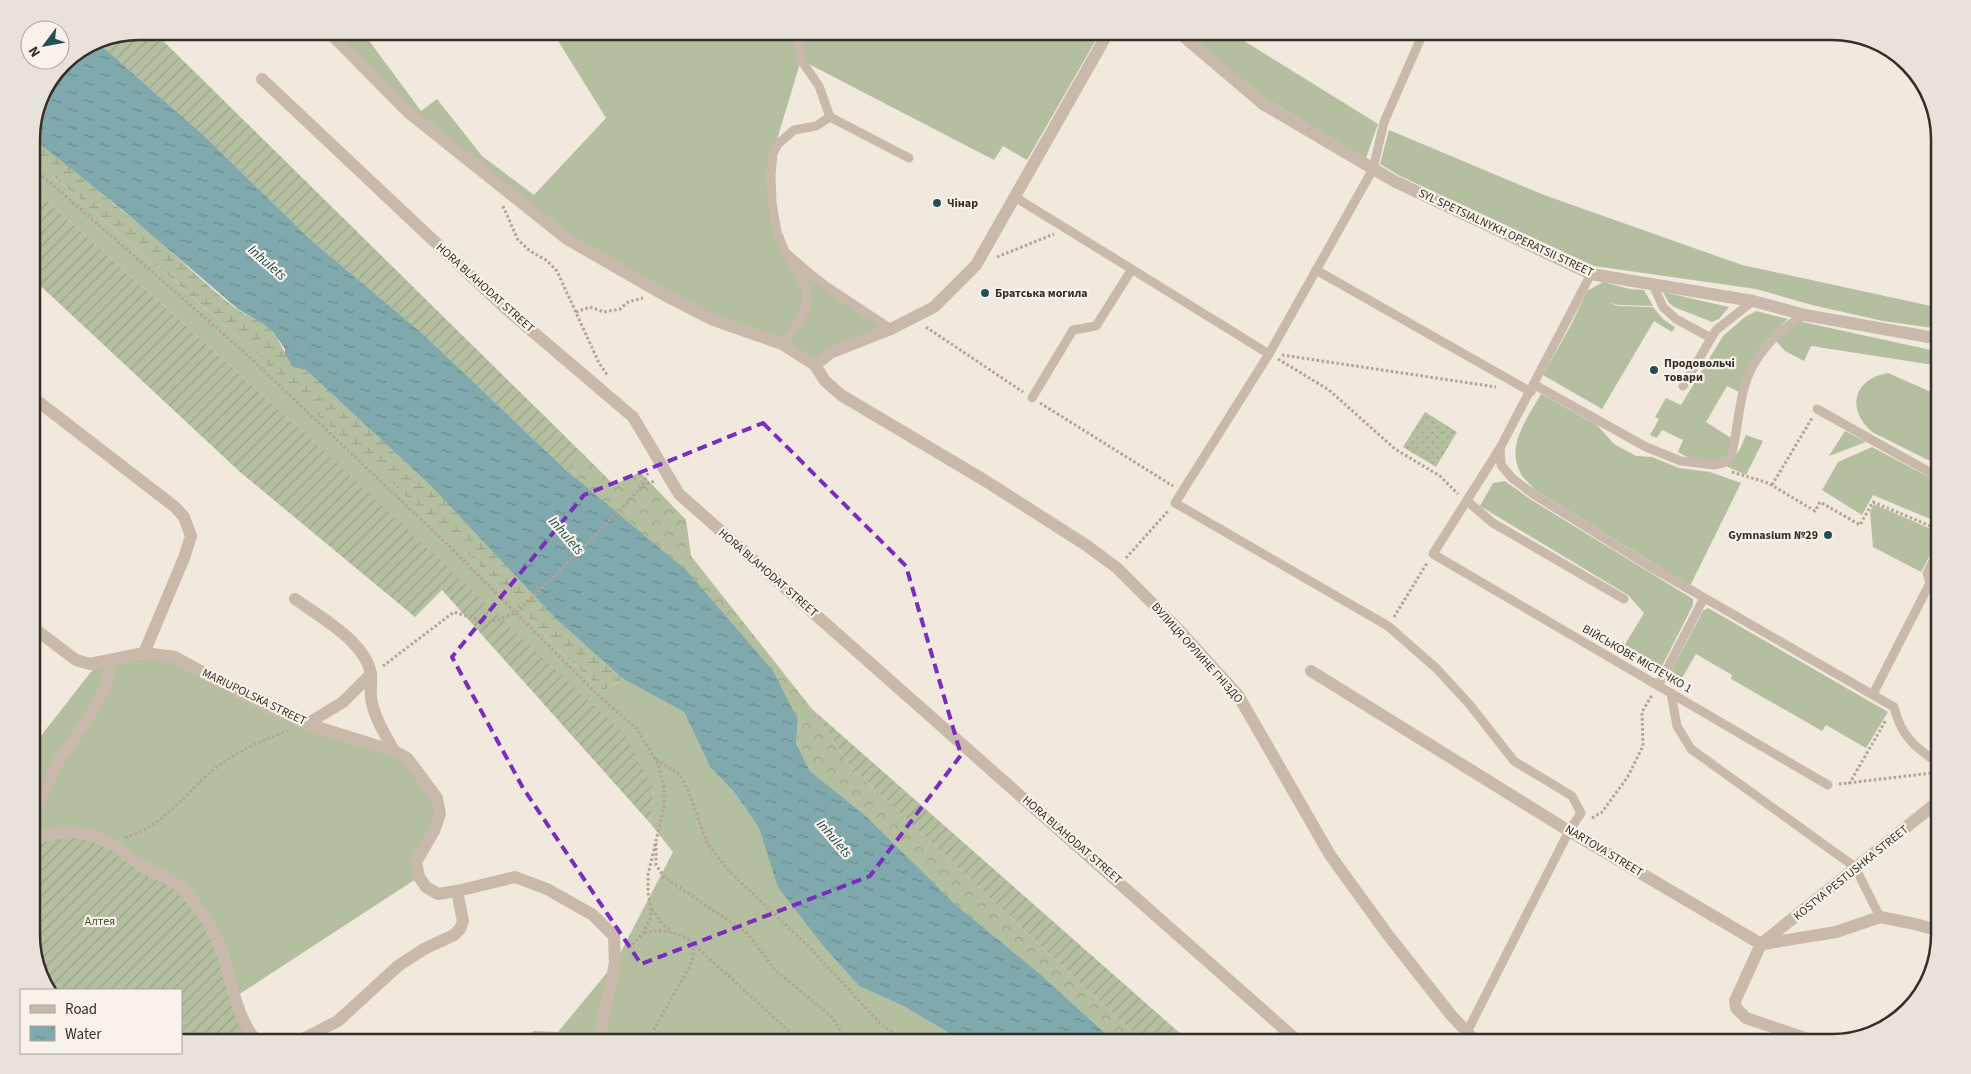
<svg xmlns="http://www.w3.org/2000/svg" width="1971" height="1074" font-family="'Source Sans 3',sans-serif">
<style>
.grass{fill:#b4bf9f}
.forest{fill:url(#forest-crowns)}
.wetland{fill:url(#wetland-marsh)}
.park{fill:url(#park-dots)}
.garden{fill:url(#garden-furrows)}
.water{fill:url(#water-ripples)}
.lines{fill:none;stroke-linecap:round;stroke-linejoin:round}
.path{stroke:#b4a395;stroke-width:3;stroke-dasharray:2.5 2.5;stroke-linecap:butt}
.lane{stroke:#c8b9aa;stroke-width:9}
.street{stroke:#c8b9aa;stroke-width:12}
.marked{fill:none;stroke:#7b2cbf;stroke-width:4;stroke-dasharray:10 6;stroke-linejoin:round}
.poi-dot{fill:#215155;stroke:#f9f2ea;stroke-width:2}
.labels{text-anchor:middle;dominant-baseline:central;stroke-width:4.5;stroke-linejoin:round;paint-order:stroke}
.poi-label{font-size:12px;font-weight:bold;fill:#362e29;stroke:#f9f2ea;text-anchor:start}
.street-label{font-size:12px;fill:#362e29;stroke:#f9f2ea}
.park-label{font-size:12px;fill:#45532f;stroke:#f9f2ea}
.water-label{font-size:14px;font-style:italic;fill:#215155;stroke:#f9f2ea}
.rim{fill:none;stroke:#362e29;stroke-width:2.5}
</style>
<defs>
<pattern id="forest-crowns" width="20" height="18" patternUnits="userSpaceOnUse" patternTransform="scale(1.25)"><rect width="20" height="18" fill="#b4bf9f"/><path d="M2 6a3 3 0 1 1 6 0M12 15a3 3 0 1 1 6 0" fill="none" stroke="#9ba489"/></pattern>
<pattern id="wetland-marsh" width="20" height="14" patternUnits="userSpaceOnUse" patternTransform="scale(1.25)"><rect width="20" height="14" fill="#b4bf9f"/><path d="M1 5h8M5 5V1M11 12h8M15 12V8" fill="none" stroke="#9ba489"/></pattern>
<pattern id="park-dots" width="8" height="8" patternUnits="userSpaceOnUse" patternTransform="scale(1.25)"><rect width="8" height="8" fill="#b4bf9f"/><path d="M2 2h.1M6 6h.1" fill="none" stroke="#9ba489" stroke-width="1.8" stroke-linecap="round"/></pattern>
<pattern id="garden-furrows" width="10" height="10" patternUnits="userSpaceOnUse" patternTransform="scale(1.25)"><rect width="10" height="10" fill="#b4bf9f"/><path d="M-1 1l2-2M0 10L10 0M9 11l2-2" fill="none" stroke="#9ba489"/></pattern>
<pattern id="water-ripples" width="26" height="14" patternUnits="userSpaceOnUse" patternTransform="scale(1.25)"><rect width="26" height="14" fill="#7fa9ac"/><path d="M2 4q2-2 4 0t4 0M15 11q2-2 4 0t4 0" fill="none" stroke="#698a8c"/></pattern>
</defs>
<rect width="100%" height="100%" fill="#f1e8de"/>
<g class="grass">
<path d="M328 31H362L421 111 437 99 482 156 534 195 606 118 552 31H1101L1027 160 1003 146 994 160 801 60 773 153 772 203 785 252 891 329 815 365 782 344 711 319 567 239 490 179Z"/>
<path d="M1185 31H1228L1378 124 1366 158 1266 99Z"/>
<path d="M1389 130 1544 195 1742 265 1940 308V329L1883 321 1812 305 1756 289 1594 266 1400 176 1380 164Z"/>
<path d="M31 157 251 348 462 548 560 651 603 691 623 679 684 712 710 767 734 792 759 828 779 887 823 946 859 986 903 1006 966 1043H513L534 1031 558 1032 615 963 673 852 650 823 654 791 317 444 43 197 31 188Z"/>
<path d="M1603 282 1630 289 1644 290 1653 306 1618 305 1609 302 1618 306 1653 307 1663 319 1675 327 1672 332 1654 321 1602 409 1543 375 1571 325 1587 291Z"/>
<path d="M1663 292 1729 307 1719 319 1712 322 1674 307 1669 303Z"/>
<path d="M1756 311 1788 319C1763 341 1752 362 1739 392L1727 386 1706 422 1731 438 1728 456 1721 461 1693 460 1678 452 1683 440 1662 430 1657 438 1650 435 1659 419 1655 417 1666 398 1681 405 1723 336 1745 317Z"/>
<path d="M1798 321 1940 352V366L1811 346 1804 361 1785 351 1775 340Z"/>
<path d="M1888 373 1940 396V466L1872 432C1846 409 1853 379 1888 373Z"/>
<path d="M1541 394 1597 425 1614 444 1636 456 1652 457 1679 468 1710 472 1741 483 1690 586 1535 490C1530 484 1523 479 1520 472 1506 444 1528 418 1541 394Z"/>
<path d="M1845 431 1866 442 1829 456Z"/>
<path d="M1746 435 1763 441 1746 475 1726 466 1739 451Z"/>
<path d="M1872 447 1940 483V523L1873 495 1862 515 1822 490 1838 462Z"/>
<path d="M1505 481 1530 499 1693 599V605L1662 666 1653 669 1621 651 1644 613 1628 595 1480 506 1493 483Z"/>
<path d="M1874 504 1940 533V537L1921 572 1873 547 1870 512Z"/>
<path d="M1708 608 1888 712 1866 748 1826 725 1822 731 1731 679 1732 675 1696 654 1679 683 1671 679 1670 673 1703 611Z"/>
<path d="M175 657 238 692 407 758 440 814 417 861 419 877 235 997 32 840 31 730 40 737 98 663Z"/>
</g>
<path class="forest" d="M583 454 614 485 640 472 686 520 691 556 812 709 850 766 1144 1043H1116L1039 973 956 905 865 815 810 771 796 743 798 720 567 471Z"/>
<path class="wetland" d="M31 137C74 171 116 205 158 240 184 263 210 289 238 310 246 315 256 319 265 324 283 338 284 365 306 370L430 485 554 617 623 679 603 691 560 651 462 548 320 417 251 348 31 157Z"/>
<path class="park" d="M1425 412 1457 432 1436 467 1403 447Z"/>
<g class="garden">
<path d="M139 31H153L583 454 567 471 423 334 311 240 201 133 96 41Z"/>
<path d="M31 188 43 197 317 444 626 736 654 791 650 823 442 590 415 617 240 472 31 277Z"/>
<path d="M812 709 1191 1043H1144L850 766Z"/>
<path d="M81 832 170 879 213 931 258 1043H181V990H48L32 942V840Z"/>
</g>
<path class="water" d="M96 41 201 133 311 240 423 334 567 471 687 571 773 671 798 720 796 743 810 771 865 815 956 905 1039 973 1116 1043H966L903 1006 859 986 823 946 778 887 759 828 734 792 710 767 684 712 623 679 554 617 430 485 306 370 293 367 285 354V349L273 332 264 324 239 310 126 213 31 137 40 98 63 63Z"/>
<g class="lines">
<g class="path">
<path d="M31 166 244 352 448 545 601 698 637 729 658 764 664 786V806L648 875V892L651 909 650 919 643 933 629 948"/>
<path d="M503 206 518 240 530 251 546 260 557 271 599 363 608 376"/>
<path d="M997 257 1054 234"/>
<path d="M576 312 590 307 604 312 620 309 628 302 643 298"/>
<path d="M926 327 1023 392"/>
<path d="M1282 355 1496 387"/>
<path d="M1278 359 1329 390 1395 449 1440 476 1458 494"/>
<path d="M1040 403 1173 486"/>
<path d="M1732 472 1768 483 1815 511 1820 502 1860 525 1873 502 1940 530"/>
<path d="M642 485 655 481"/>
<path d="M1772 485 1812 418"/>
<path d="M1126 558 1168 511"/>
<path d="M1394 617 1427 563"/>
<path d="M383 666 454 612 489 623 515 613 531 599 627 503 642 485 649 471"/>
<path d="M656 759 680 775 688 790 707 843 728 870 810 948 880 1023 906 1043"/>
<path d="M1839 784 1932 773"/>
<path d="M1849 784 1886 720"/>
<path d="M1592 818 1602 812 1627 778 1643 746 1642 712 1652 695"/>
<path d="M125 837C158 831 188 791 213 770 236 752 260 741 287 731"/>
<path d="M656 843V865L664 877 748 934 775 970 832 1017 848 1043"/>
<path d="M652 909 663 925 671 930"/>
<path d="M644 933C662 929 672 931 688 939L802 1043"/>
<path d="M646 1043 689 968 693 957V945"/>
</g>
<g class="lane">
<path d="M796 31 801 60 819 86 830 117 909 158"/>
<path d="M1424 31 1384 122 1373 169 1269 354 1175 503 1388 626 1437 669 1470 705 1514 761 1572 796 1581 813 1569 831 1467 1032"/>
<path d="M830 117 816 126 794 130 778 144 773 153 771 175 772 203 777 232 785 252 808 272 826 286 891 329"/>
<path d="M1015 197 1269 354"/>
<path d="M1316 270 1531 392"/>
<path d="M1591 274 1500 448 1433 554 1828 785"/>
<path d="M1653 285 1663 307 1676 319 1711 338"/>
<path d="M782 344C810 306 817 303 790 259"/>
<path d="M1535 385 1646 447 1681 461 1714 465 1723 463 1731 457C1737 434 1738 411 1744 388 1752 357 1777 330 1805 315"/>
<path d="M1683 386 1716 330 1753 301"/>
<path d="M1032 398 1073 330 1096 326 1132 269"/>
<path d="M1817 409 1940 478"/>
<path d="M1500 448 1501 465 1512 478 1533 494 1649 566 1894 707C1901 736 1915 748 1940 764"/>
<path d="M1467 501 1493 523 1624 599"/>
<path d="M1930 583 1940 588"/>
<path d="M1658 686 1704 598"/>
<path d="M1671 693 1677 726 1691 749 1855 867 1880 917"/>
<path d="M1873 694 1930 583 1927 573 1940 548"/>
</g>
<g class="street">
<path d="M328 31 408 112 567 239 668 297 711 319 782 344 815 365 825 381 841 395 984 480 1086 545 1117 568 1179 630 1238 695 1330 855 1388 935 1451 1015 1477 1043"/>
<path d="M1177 31 1263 104 1394 181 1591 274 1753 301 1805 315 1940 339"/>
<path d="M262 79 505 308 633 417 679 494 1300 1043"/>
<path d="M815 365 830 353 891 329 934 307 976 265 1109 31"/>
<path d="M31 396 175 507 184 517 191 536 184 558 144 653"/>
<path d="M295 599C320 617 365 641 371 674 372 681 370 690 371 697 373 716 385 734 394 751"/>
<path d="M31 626 76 660 90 664 144 653 175 657 238 692 298 721 394 751 407 758 417 771 437 798 440 814 434 831 416 862 419 877 426 887 438 894 457 891 515 877 547 889 593 915 614 936 615 963 598 1043"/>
<path d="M1311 671 1569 831 1761 944 1735 1001 1736 1008 1746 1018 1819 1043"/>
<path d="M307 724 343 702 371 674"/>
<path d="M31 821 59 760 87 721 105 688 111 660"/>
<path d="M32 840C81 822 103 836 142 866 153 875 169 875 181 888 198 905 214 929 222 952 232 982 236 1018 258 1043"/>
<path d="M1761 944 1940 800"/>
<path d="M1763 944 1836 932 1880 917 1915 924 1940 931"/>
<path d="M295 1043 338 1021 398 966 424 949 454 935 460 929 463 921 457 891"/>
</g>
</g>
<path class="marked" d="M763 423 906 566 961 755 870 876 641 964 523 788 452 657 584 495Z"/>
<g class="poi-dot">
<circle cx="937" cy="203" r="5"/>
<circle cx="985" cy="293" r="5"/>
<circle cx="1654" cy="370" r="5"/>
<circle cx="1828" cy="535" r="5"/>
</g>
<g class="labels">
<g class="poi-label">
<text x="947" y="203">Чінар</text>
<text x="995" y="293">Братська могила</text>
<text x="1664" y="363">Продовольчі<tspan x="1664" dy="14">товари</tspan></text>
<text x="1818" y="535" text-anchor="end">Gymnasium №29</text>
</g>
<g class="street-label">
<text transform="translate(1506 233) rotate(25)">SYL SPETSIALNYKH OPERATSII STREET</text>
<text transform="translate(485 288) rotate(42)">HORA BLAHODAT STREET</text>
<text transform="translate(768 573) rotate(41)">HORA BLAHODAT STREET</text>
<text transform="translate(1197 653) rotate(48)">ВУЛИЦЯ ОРЛИНЕ ГНІЗДО</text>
<text transform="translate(1637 659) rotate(30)">ВІЙСЬКОВЕ МІСТЕЧКО 1</text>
<text transform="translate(254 697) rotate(26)">MARIUPOLSKA STREET</text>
<text transform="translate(1072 840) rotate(41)">HORA BLAHODAT STREET</text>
<text transform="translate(1604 851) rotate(31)">NARTOVA STREET</text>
<text transform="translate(1851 873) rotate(-39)">KOSTYA PESTUSHKA STREET</text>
</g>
<g class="park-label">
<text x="100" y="921">Алтея</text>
</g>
<g class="water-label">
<text transform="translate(267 263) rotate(41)">Inhulets</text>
<text transform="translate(566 536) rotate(49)">Inhulets</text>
<text transform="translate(834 839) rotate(49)">Inhulets</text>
</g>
</g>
<path d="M0 0H1971V1074H0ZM139 40H1832A99 99 0 0 1 1931 139V935A99 99 0 0 1 1832 1034H139A99 99 0 0 1 40 935V139A99 99 0 0 1 139 40Z" fill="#e9e2db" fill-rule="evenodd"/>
<path class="rim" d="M139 40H1832A99 99 0 0 1 1931 139V935A99 99 0 0 1 1832 1034H139A99 99 0 0 1 40 935V139A99 99 0 0 1 139 40Z"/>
<rect x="20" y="989" width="162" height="65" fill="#f9f2ea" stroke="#aba49d"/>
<rect x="30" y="1005" width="25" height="8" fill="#c8b9aa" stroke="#aba49d"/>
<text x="65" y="1014" font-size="15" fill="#362e29">Road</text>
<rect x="30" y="1026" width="25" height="15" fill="url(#water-ripples)" stroke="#aba49d"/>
<text x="65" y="1039" font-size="15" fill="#362e29">Water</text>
<g transform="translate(45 45) rotate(238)"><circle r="24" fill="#f9f2ea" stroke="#aba49d"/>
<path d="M0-4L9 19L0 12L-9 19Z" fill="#215155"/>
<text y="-8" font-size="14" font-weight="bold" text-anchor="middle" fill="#362e29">N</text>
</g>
</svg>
